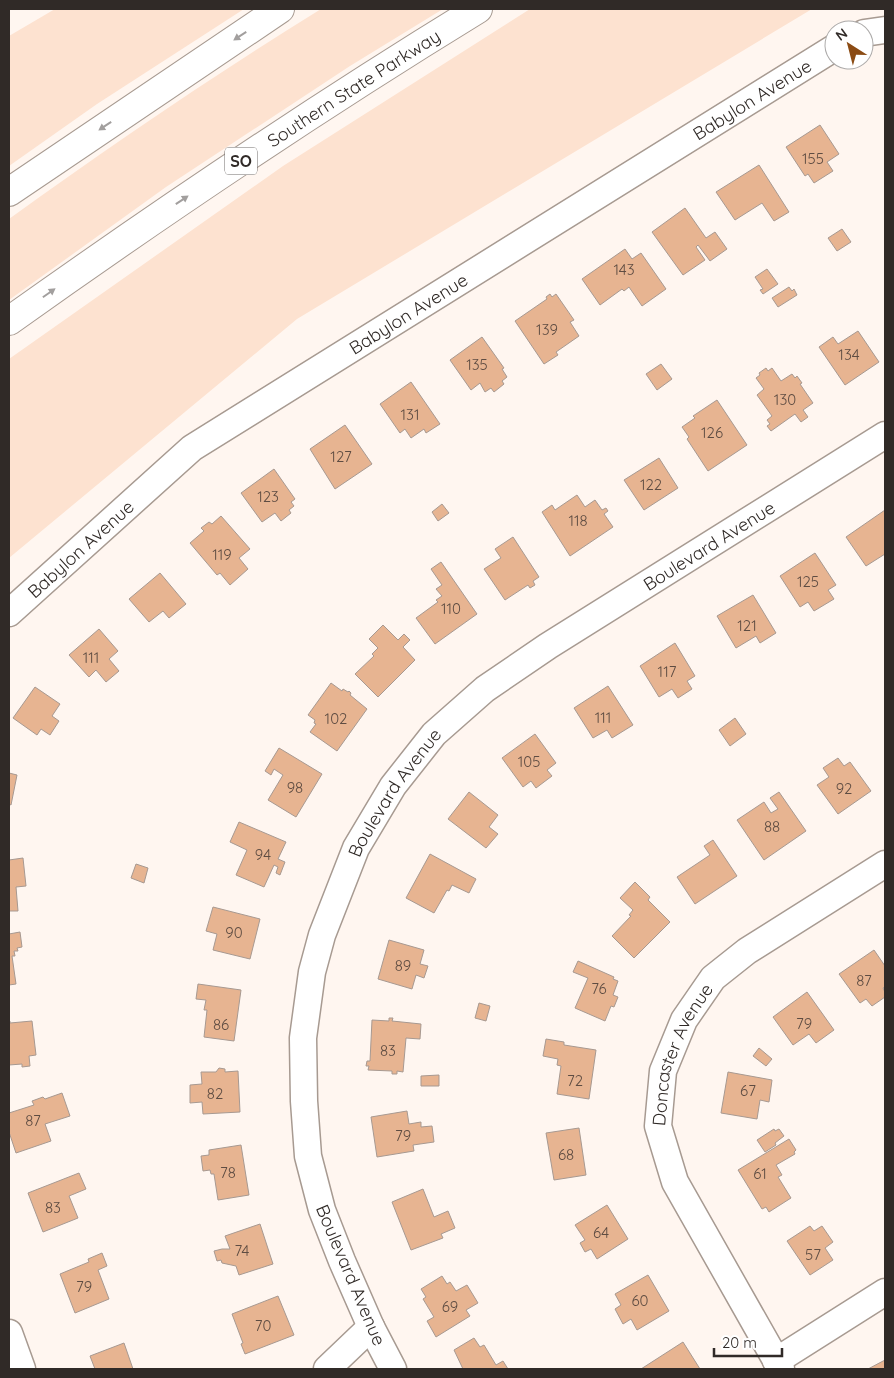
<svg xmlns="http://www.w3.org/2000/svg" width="894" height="1378" font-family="Quicksand,sans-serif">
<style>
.green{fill:#fde2d0}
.building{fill:#e7b491;stroke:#a79991}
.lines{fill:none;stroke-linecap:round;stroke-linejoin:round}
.minor-casing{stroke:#a79a91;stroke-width:29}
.motorway-casing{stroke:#a79a91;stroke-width:30}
.minor{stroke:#fff;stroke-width:26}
.motorway{stroke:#fff;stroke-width:28}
.oneway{fill:#a29f9e}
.labels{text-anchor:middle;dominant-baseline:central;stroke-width:4;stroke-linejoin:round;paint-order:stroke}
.number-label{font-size:15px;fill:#5e4c42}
.shield{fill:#fff;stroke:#6e6a68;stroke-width:1}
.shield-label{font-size:16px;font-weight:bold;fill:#302a27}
.street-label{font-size:18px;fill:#302a27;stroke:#fff}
</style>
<rect width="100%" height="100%" fill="#fff6f0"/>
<g class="green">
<path d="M55 9H244L97 104 9 166V36Z"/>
<path d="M321 9H443L350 66 166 187 9 300V219C110 146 214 75 321 9Z"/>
<path d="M530 9H812L297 319 9 558V359L283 166Z"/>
</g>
<g class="building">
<path d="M820 125 839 154 827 162 833 171 814 183 808 174 805 176 786 147Z"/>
<path d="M759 165 789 212 774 221 762 203 735 220 716 192Z"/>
<path d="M685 208 706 238 715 232 727 249 710 261 698 245 696 247 705 260 683 275 652 232Z"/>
<path d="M842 229 851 242 837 251 828 238Z"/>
<path d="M625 249 632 259 641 253 666 289 642 306 629 287 624 291 622 289 600 305 582 279Z"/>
<path d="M767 269 778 284 763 294 760 290 763 289 755 277Z"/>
<path d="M789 287 792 291 794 289 797 295 778 307 772 298Z"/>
<path d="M550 294 552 297 556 294 574 320 570 322 579 336 556 352 558 355 544 364 515 321 547 299 546 297Z"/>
<path d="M858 331 879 362 845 385 819 347 833 337 838 344Z"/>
<path d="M482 337 504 368 502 369 507 377 502 381 504 384 494 392 491 388 485 392 480 383 471 390 450 360Z"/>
<path d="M661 364 672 379 657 390 646 374Z"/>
<path d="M766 368 768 371 772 368 781 381 792 374 795 378 797 376 802 383 800 384 813 403 803 410 808 417 801 422 795 414 771 431 767 426 770 424 767 420 772 416 757 395 764 389 756 378 760 375 759 373Z"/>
<path d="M411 382 440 424 426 433 424 429 411 438 405 429 400 433 380 404Z"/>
<path d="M717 400 747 445 708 471 687 439 689 437 682 427 695 418 693 416Z"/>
<path d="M345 425 372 464 335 489 310 449Z"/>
<path d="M659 458 678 488 644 510 624 480Z"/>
<path d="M274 469 295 499 291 502 294 506 289 510 291 513 281 521 275 513 262 522 241 493Z"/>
<path d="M577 495 585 507 595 500 602 510 606 508 608 511 604 514 613 527 570 556 542 512 552 505 555 510Z"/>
<path d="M442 504 449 513 438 521 432 512Z"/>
<path d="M885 510V554L866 566 846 537Z"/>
<path d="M221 516 250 549 239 558 248 569 230 585 220 573 217 575 190 543 204 531 201 528 209 522 212 524Z"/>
<path d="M513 537 539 577 533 581 535 585 530 588 528 585 505 600 484 569 501 558 495 549Z"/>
<path d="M815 553 836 585 828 590 834 599 814 611 808 602 800 607 780 576Z"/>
<path d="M441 562 477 614 435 644 416 618 438 602 436 600 442 596 436 589 442 585 431 569Z"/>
<path d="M160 573 186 604 169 618 163 611 149 622 129 599Z"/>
<path d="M753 595 776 633 760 643 756 636 736 648 717 616Z"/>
<path d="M383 625 398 640 404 634 410 640 403 647 415 660 378 697 355 674 374 656 372 654 378 648 369 639Z"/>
<path d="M99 629 118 651 109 659 119 671 106 682 96 670 89 677 69 655Z"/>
<path d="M675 643 695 676 687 681 692 689 678 698 672 689 659 697 640 666Z"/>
<path d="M331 683 342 691 343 689 348 692 349 691 351 693 350 695 367 709 337 751 310 732 316 724 314 723 315 720 308 715Z"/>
<path d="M608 686 633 725 612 738 607 730 593 738 574 708Z"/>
<path d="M35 687 60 704 52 716 59 721 50 735 41 729 37 735 13 718Z"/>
<path d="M735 718 746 734 730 746 719 730Z"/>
<path d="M535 734 556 763 547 770 552 776 536 788 531 781 523 787 502 758Z"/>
<path d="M279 748 322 774 296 817 268 800 283 775 274 769 271 775 265 771Z"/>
<path d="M838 758 844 766 850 762 871 791 838 814 817 785 829 777 823 768Z"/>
<path d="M9 773 17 775 11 805 9 804Z"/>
<path d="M469 792 498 815 489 827 498 834 486 848 448 819Z"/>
<path d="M779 792 806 831 764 860 737 820 764 802 771 813 778 809 770 798Z"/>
<path d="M239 822 286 842 278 859 285 862 280 875 276 873 278 867 274 865 264 887 236 875 247 850 230 842Z"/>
<path d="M713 840 737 876 695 904 677 877 710 855 704 846Z"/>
<path d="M430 854 476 879 469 893 452 885 449 891 447 890 434 913 406 898Z"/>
<path d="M23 858 26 886 16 887 18 911H9V860Z"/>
<path d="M136 864 148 868 144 883 131 878Z"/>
<path d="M635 882 650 897 648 900 670 922 634 958 612 936 631 916 629 915 633 910 620 898Z"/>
<path d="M213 907 260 919 250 959 213 950 217 934 206 931Z"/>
<path d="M20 932 22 947 17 948 18 951H14L15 956H12L16 984 9 985V934Z"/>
<path d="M389 940 424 950 420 964 428 966 424 978 416 975 412 989 378 979Z"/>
<path d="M874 950 885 966V987L883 988 885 992V997L872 1006 866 999 860 1003 839 974Z"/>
<path d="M578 961 614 977 613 979 618 981 613 995 618 997 614 1007 611 1006 605 1021 575 1008 588 978 573 972Z"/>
<path d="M198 984 241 990 234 1041 204 1037 207 1010H204L206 1000 196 999Z"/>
<path d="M807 992 834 1030 816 1043 809 1034 793 1045 773 1017Z"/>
<path d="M479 1003 490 1006 486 1021 475 1018Z"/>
<path d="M389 1018H393L392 1021 421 1024 420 1039 406 1038 403 1072 397 1071V1074H392V1071L368 1070 369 1066H366L367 1061H370L372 1020 389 1021Z"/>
<path d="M10 1021V1023L32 1021 36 1055 29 1056 30 1066 22 1067V1064L9 1065V1022Z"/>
<path d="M546 1039 564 1042V1045L596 1050 589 1099 557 1094 561 1066 557 1065 558 1059 543 1056Z"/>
<path d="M759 1048 772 1059 766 1066 753 1056Z"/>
<path d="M219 1068 225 1069V1072L238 1071 240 1112 203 1114 202 1102 190 1103V1085L202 1084 201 1072H216Z"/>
<path d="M728 1072 772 1080 769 1102 760 1100 757 1119 721 1113Z"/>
<path d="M439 1075V1086H421V1076Z"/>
<path d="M62 1093 70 1116 45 1124 51 1141 16 1153 9 1132V1113L34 1105 32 1101 43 1097 45 1099Z"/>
<path d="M407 1111 409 1124 421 1122V1127L432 1126 434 1142 413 1145 414 1151 377 1157 371 1117Z"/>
<path d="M579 1128 586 1175 554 1180 546 1133Z"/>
<path d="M774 1129 775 1131 779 1129 784 1136 775 1143 776 1145 765 1152 757 1140Z"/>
<path d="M789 1139 796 1150 794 1152 795 1154 776 1165 782 1175 778 1177 791 1198 769 1212 766 1207 762 1209 738 1170Z"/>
<path d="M241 1145 249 1195 218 1200 214 1174H211L210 1170 203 1171 201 1156 209 1155V1150Z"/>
<path d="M79 1173 86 1189 69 1196 78 1218 43 1232 28 1193Z"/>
<path d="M423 1189 434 1217 448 1211 455 1228 441 1234 443 1238 411 1250 392 1202Z"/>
<path d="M607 1205 628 1239 597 1259 591 1249 585 1252 580 1243 585 1240 575 1225Z"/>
<path d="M260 1224 273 1264 239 1275 236 1266 222 1263 221 1260 217 1261 214 1251 222 1249H230L225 1236Z"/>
<path d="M810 1226 814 1231 822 1226 833 1242 825 1248 833 1260 810 1275 787 1241Z"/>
<path d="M102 1253 107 1266 98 1270 109 1299 75 1313 60 1274 89 1262 88 1259Z"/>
<path d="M648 1275 669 1311 637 1330 631 1319 623 1324 615 1309 621 1305 615 1294Z"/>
<path d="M442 1276 447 1284 450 1282 456 1291 467 1285 478 1303 466 1310 470 1316 436 1337 427 1321 434 1317 423 1299 426 1297 421 1289Z"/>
<path d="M278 1296 294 1335 245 1354 241 1344 243 1343 232 1314Z"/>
<path d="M474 1338 480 1347 484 1345 496 1365 503 1361 508 1369H463L454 1350Z"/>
<path d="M683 1342 700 1369H641Z"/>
<path d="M124 1343 133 1369H95L90 1356Z"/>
<path d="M885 1360V1369H868Z"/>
</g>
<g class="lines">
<g class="minor-casing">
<g id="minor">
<path d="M864 33 885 30"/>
<path id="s1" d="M9 613 192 448 834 48"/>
<path d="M9 1333 22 1369"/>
<path d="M776 1361 885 1292"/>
<path d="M327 1369 371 1327"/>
<path id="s2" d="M393 1369 371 1327 342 1261 322 1210 308 1156 304 1101 303 1038 312 972 322 935 356 848 393 786 434 734 485 689 548 646 885 435"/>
<path id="s3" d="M781 1369 675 1182 658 1126 663 1071 684 1020 713 978 747 951 885 864"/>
</g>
</g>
<g class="motorway-casing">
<g id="motorway">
<path d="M9 192 280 9"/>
<path id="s4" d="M9 321C162 212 318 107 478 9"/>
</g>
</g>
<use href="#minor" class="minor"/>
<use href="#motorway" class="motorway"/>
</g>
<defs><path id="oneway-solid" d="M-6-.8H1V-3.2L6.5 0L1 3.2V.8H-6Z" transform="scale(1.25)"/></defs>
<g class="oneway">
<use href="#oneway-solid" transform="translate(240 36) rotate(147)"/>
<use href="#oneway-solid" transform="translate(105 126) rotate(146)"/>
<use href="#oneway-solid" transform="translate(182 200) rotate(-34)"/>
<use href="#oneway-solid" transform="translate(49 293) rotate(-35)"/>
</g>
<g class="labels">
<g class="number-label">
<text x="813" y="158">155</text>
<text x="624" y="269">143</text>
<text x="547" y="329">139</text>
<text x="849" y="354">134</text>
<text x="477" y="364">135</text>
<text x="785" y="399">130</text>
<text x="410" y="414">131</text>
<text x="712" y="432">126</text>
<text x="341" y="456">127</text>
<text x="651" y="484">122</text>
<text x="268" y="496">123</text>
<text x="578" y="520">118</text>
<text x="222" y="554">119</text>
<text x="808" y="581">125</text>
<text x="451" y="608">110</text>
<text x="747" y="625">121</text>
<text x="91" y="657">111</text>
<text x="667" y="671">117</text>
<text x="603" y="717">111</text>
<text x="336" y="718">102</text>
<text x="529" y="761">105</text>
<text x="295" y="787">98</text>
<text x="844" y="788">92</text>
<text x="772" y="826">88</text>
<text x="263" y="854">94</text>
<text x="234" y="932">90</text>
<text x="403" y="965">89</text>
<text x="864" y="980">87</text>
<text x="599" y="988">76</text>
<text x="804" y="1023">79</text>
<text x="221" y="1024">86</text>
<text x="388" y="1050">83</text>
<text x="575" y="1080">72</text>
<text x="748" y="1090">67</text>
<text x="215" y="1093">82</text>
<text x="33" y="1120">87</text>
<text x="403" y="1135">79</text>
<text x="566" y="1154">68</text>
<text x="228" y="1172">78</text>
<text x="760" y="1173">61</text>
<text x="53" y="1207">83</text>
<text x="601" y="1232">64</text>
<text x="242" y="1250">74</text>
<text x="813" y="1254">57</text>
<text x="84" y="1286">79</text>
<text x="640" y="1300">60</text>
<text x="450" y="1306">69</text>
<text x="263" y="1325">70</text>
</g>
<rect class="shield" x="225" y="147.5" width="32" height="27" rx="4"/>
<g class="shield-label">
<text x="241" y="161">SO</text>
</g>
<g class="street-label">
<text stroke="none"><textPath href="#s4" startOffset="416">Southern State Parkway</textPath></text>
<text stroke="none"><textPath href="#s1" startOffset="906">Babylon Avenue</textPath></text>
<text stroke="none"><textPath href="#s1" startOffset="501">Babylon Avenue</textPath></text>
<text stroke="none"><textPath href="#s2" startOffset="1019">Boulevard Avenue</textPath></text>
<text stroke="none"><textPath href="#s1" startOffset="96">Babylon Avenue</textPath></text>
<text stroke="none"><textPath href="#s2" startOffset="614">Boulevard Avenue</textPath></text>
<text stroke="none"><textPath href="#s3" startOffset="350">Doncaster Avenue</textPath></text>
<text transform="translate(351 1275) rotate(67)">Boulevard Avenue</text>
</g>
</g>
<rect width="894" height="1378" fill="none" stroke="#302a27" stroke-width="20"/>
<g transform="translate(849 45) rotate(324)"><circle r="24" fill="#ffffff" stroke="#acaaa9"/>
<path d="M0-4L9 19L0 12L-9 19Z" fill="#8b4b13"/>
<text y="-8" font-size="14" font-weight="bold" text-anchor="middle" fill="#302a27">N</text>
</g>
<path d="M714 1348v8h68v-8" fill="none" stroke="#302a27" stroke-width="2.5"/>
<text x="722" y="1348" font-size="15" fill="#302a27" stroke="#ffffff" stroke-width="4" paint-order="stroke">20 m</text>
</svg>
